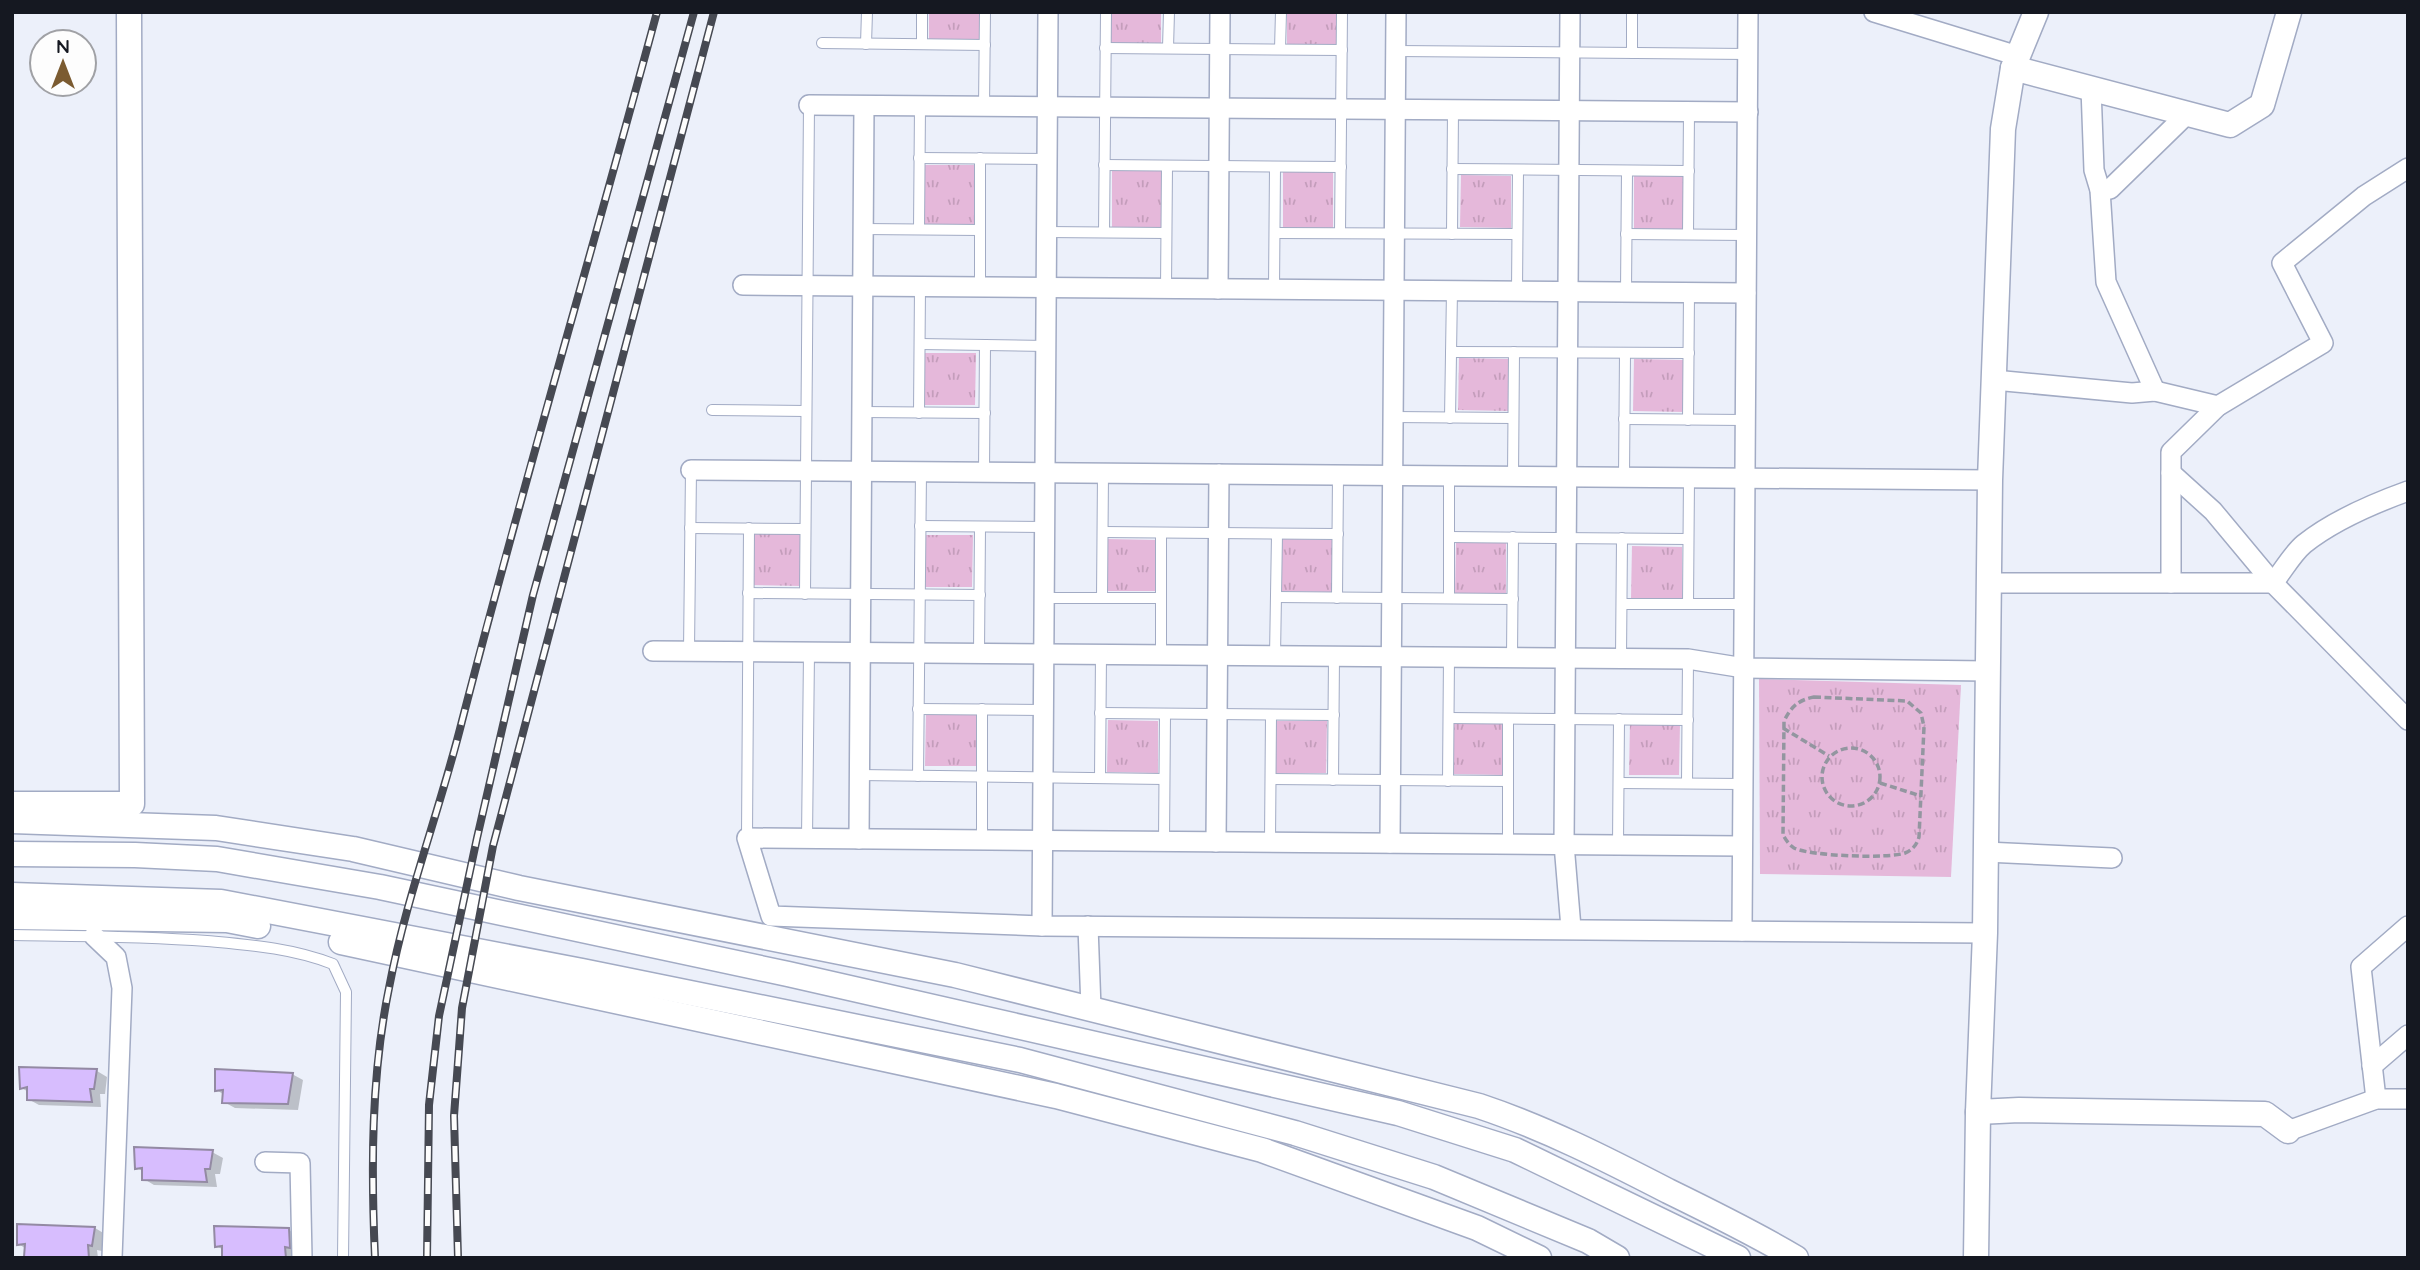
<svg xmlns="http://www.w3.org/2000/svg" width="2420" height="1270" font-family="Quicksand,sans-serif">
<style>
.park{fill:url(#park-tufts)}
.shadow{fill:#0003}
.building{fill:#d7bdfe;stroke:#938aa3;stroke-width:2}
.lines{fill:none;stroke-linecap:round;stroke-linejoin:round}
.service-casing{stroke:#a2abc4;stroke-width:12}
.minor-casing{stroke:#a2abc4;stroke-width:22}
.tertiary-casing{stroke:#a2abc4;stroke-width:27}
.path{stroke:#9396a0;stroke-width:3.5;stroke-dasharray:7 3.5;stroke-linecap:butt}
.service{stroke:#fff;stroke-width:10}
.minor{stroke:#fff;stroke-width:19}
.tertiary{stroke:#fff;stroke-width:24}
.rail-casing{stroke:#464952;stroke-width:8}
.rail{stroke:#fdfdfd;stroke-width:5;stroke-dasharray:16;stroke-linecap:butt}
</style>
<defs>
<pattern id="park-tufts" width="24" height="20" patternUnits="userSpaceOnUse" patternTransform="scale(1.75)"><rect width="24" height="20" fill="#e5b8da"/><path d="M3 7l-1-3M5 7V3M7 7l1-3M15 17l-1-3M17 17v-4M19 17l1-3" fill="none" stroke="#c49dbb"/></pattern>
</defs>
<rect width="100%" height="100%" fill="#ecf0fa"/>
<g class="park">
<rect x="929" y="12" width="50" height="30"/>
<rect x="1111" y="12" width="50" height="33"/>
<rect x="1287" y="12" width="50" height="35"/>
<rect x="924" y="165" width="50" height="59"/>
<rect x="1112" y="170" width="50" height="59"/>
<path d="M1333 170V229L1283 230V171Z"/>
<path d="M1684 173V233H1634V174Z"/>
<path d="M1461 175 1511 176V228L1460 227Z"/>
<path d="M925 353H976L975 405H925Z"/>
<path d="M1459 358 1509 359V411L1458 410Z"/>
<path d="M1634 359 1684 360V412L1633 411Z"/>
<path d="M751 533 801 534V586L750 585Z"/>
<path d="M923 535H973L972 587H922Z"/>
<path d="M1107 539 1158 540 1157 591H1107Z"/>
<path d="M1282 539 1333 540 1332 592 1282 591Z"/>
<path d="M1456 543H1506V595H1455Z"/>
<path d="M1632 546 1682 547V599L1631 598Z"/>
<path d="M1759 679 1961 685 1951 877 1760 874Z"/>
<path d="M926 714 976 715V766H925Z"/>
<path d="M1108 720 1158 721V773L1107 772Z"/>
<path d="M1276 721H1327L1326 773H1275Z"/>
<path d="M1454 722 1505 723 1504 775 1454 774Z"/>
<path d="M1630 723 1680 724 1679 775H1629Z"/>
</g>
<g class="shadow">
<path d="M21 1069 97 1071 107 1077 105 1094H100L101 1107 39 1105 28 1099 29 1092 21 1088Z"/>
<path d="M292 1074 303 1080 298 1110 235 1108 224 1102V1095L217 1090Z"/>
<path d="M212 1152 223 1158 220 1174H215L217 1187 154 1185 144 1179V1172L137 1168Z"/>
<path d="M95 1228 105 1234 102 1251 97 1250 98 1258H29L26 1256V1249L19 1244Z"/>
<path d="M289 1230 299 1236 295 1258H224V1250L216 1246Z"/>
</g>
<g class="building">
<path d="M19 1067 97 1069 94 1089H90L92 1102 27 1100V1087L20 1089Z"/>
<path d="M215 1069 293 1073 288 1104 222 1103 223 1090 215 1091Z"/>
<path d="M134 1147 213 1150 210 1169H205L207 1182 142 1180V1168L135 1169Z"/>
<path d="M17 1224 95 1227 92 1246 88 1245 89 1258 24 1257 25 1244 17 1245Z"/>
<path d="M214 1226 289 1228 290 1248 285 1247 286 1258H222V1246L215 1247Z"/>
</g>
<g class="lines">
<g class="service-casing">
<g id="service">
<path d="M822 43 985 45"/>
<path d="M866 44 867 12"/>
<path d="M922 44V12"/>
<path d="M1105 48 1342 50"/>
<path d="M1168 48 1169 12"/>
<path d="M1280 49 1281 12"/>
<path d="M1395 51 1748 54"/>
<path d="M1632 53V12"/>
<path d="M984 107 985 12"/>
<path d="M919 158 1047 159"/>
<path d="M1104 165 1341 167"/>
<path d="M1452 169 1689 171"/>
<path d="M863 229 980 230"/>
<path d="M919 229 920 106"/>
<path d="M1046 232 1166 233"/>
<path d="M1104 232 1106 12"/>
<path d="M1275 233 1517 234"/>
<path d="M1340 233 1342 12"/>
<path d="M1452 234 1453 110"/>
<path d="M1626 234 1747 235"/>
<path d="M1688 234 1689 112"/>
<path d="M980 287V158"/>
<path d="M1166 289 1167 166"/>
<path d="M1274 289 1275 167"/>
<path d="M1517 291 1518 170"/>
<path d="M1626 292 1627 171"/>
<path d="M920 344 1046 346"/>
<path d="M1451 352 1689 353"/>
<path d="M712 410 806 411"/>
<path d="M862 412 985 413"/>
<path d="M919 413 920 287"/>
<path d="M1393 417 1513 418"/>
<path d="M1450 418 1452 290"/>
<path d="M1624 419 1745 420"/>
<path d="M1688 420 1689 292"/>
<path d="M984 472 985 345"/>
<path d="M1513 476 1514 352"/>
<path d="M1624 477 1625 353"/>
<path d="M920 526 1044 527"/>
<path d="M690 528 805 529"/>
<path d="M1103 532 1338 534"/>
<path d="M1449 537 1688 539"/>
<path d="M748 593 980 595"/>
<path d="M805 594 809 105"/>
<path d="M1276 597 1513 599"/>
<path d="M1044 598H1161"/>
<path d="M1102 598 1103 473"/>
<path d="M1337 598 1338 475"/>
<path d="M1449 598V476"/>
<path d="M1622 604H1744"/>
<path d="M1688 604 1689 478"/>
<path d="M689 651 691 470"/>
<path d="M979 653 980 527"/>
<path d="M1161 655V533"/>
<path d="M1275 656 1277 534"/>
<path d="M1512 657 1513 537"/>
<path d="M1621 658 1622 538"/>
<path d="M918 709 1043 710"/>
<path d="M1100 713 1334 715"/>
<path d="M1449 718 1688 720"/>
<path d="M859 775 1164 779"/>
<path d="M918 776 921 472"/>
<path d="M1100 778 1101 654"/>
<path d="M1271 779 1508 781"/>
<path d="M1333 780 1334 656"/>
<path d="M1448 781 1449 657"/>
<path d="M1619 783 1743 784"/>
<path d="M1687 783 1688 659"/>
<path d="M747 838 749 528"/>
<path d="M807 839 809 652"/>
<path d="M982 840V709"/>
<path d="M1164 841 1165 714"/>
<path d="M1270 842 1271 715"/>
<path d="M1508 844V719"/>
<path d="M1618 845 1619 719"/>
<path d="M12 935C77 936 142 936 207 941 250 945 292 948 333 964L346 992 343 1258"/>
</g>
</g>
<g class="minor-casing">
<g id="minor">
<path d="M1570 12 1564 844 1571 928"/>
<path d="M1874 12 2018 56"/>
<path d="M2091 88 2094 170 2100 190 2106 282 2155 391"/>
<path d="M809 105 1748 112"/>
<path d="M2100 190 2110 189 2187 114"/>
<path d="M743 285 1746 293"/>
<path d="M1218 289 1220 12"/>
<path d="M1994 380 2132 393 2155 391 2218 406"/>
<path d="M691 470 1990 480"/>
<path d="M2171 473 2213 511 2273 583 2408 720"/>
<path d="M1989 583H2273"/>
<path d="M2171 583V452L2218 406 2323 343 2282 263 2364 196 2408 168"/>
<path d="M2273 583C2283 571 2292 554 2304 544 2334 520 2372 504 2408 491"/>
<path d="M653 651 1688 659 1744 668 1988 671"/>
<path d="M859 839 864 106"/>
<path d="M1216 842 1219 474"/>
<path d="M1390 843 1396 12"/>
<path d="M1742 846 747 838 771 916 1042 926 1985 933"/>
<path d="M1986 852 2112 858"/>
<path d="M1042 926 1048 12"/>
<path d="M1088 926 1091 1009"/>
<path d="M1742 931 1748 12"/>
<path d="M94 936 116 957 122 988 112 1258"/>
<path d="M2372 1066 2408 1035"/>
<path d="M2376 1099 2361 967 2408 926"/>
<path d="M2288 1131 2376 1099H2408"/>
<path d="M265 1162 300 1163 302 1258"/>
</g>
</g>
<g class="tertiary-casing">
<g id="tertiary">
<path d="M2013 68 2036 12"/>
<path d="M12 804H132L129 12"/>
<path d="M12 821 216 828 353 849 519 888 955 975 1479 1106C1545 1128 1606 1159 1668 1191 1711 1212 1754 1233 1796 1258"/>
<path d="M12 854 135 855 217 859 380 887 788 974 1398 1113 1515 1150 1738 1258"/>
<path d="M12 895 221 902 582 971 1020 1060 1295 1133 1434 1177 1588 1241 1617 1258"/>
<path d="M12 917 227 920 258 926"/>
<path d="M341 942 1056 1096 1262 1150 1477 1228 1539 1258"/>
<path d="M2288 1131 2265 1114 2019 1110 1978 1112 1985 933 1990 480 2003 129 2013 68 2230 125 2262 105 2289 12"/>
<path d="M1976 1258 1978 1112"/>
</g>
</g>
<g class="path">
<path d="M1814 697 1907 701 1921 713 1924 727 1919 837C1917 844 1913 850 1905 853 1888 859 1809 856 1794 848 1789 845 1786 840 1783 835L1784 721C1791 707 1798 700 1814 697Z"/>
<path d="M1783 728 1829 756"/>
<circle cx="1851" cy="777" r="29"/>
<path d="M1880 783 1921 796"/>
</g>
<use href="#service" class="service"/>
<use href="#minor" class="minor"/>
<use href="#tertiary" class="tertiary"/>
<g class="rail-casing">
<g id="rail">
<path d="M375 1258C371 1168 371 1076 389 988 406 897 440 810 462 721 523 484 593 249 657 12"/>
<path d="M427 1258 429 1105 439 1016 477 838 533 595 694 12"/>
<path d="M458 1258 454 1116 462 1008 493 846 714 12"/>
</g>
</g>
<use href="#rail" class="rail"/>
</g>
<rect width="2420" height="1270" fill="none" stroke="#151821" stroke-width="28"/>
<g transform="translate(63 63)"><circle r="33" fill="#fdfdfd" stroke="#a0a1a5" stroke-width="2"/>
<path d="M0-5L12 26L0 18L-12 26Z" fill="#7b5b31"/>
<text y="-10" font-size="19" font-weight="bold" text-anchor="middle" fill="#151821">N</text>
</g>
</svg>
